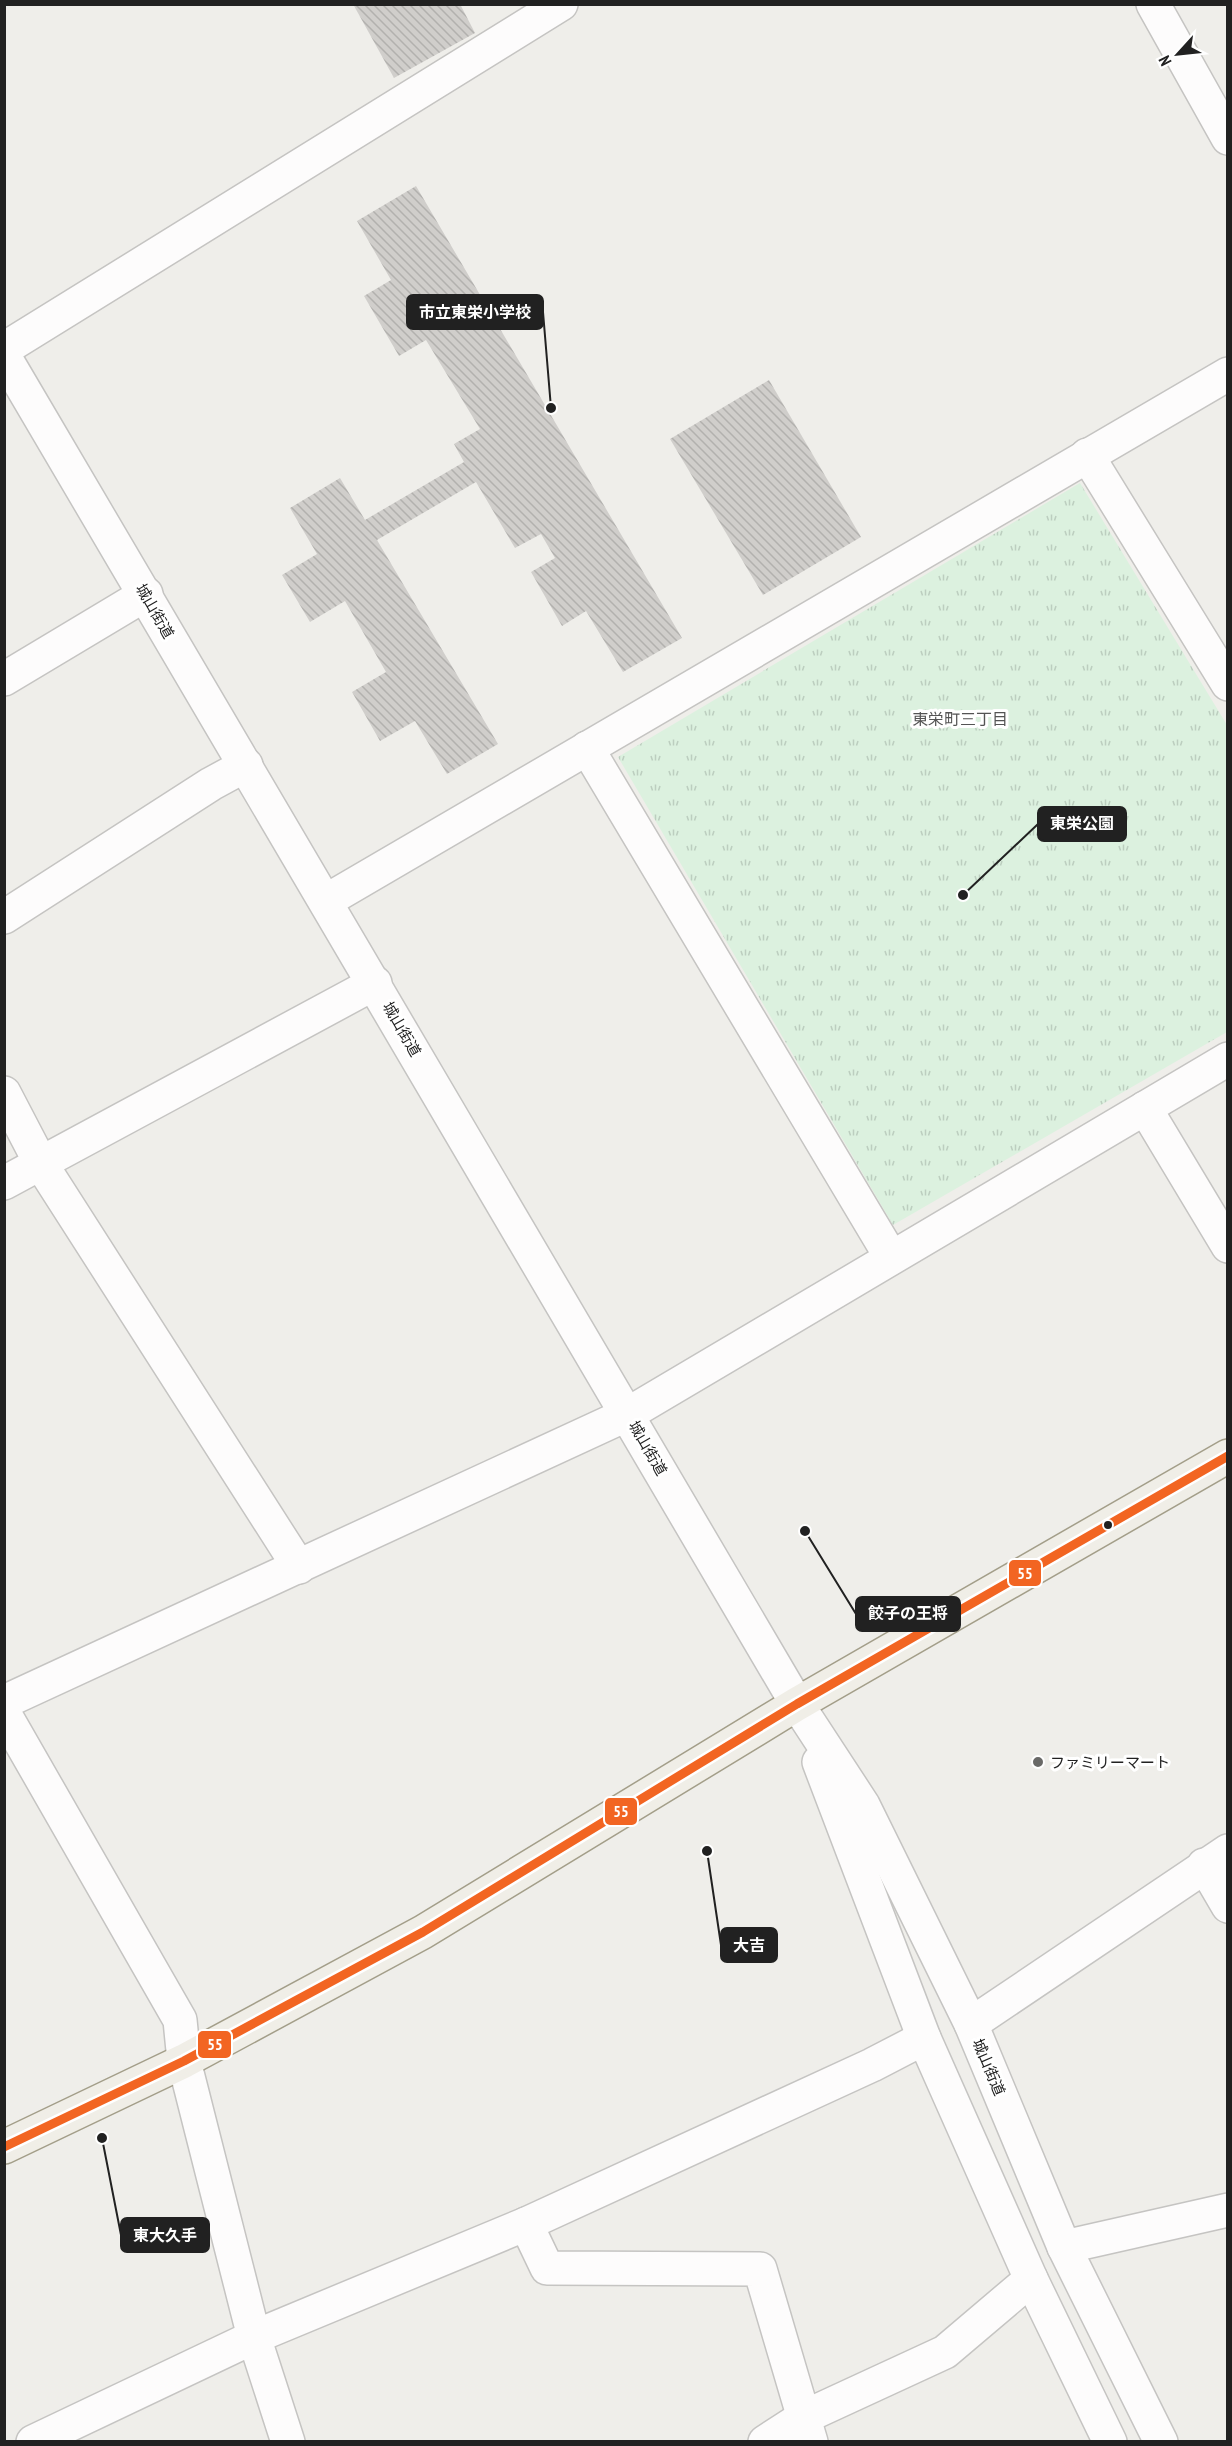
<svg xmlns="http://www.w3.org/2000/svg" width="1232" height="2446" font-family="'PT Sans Narrow','Noto Sans JP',sans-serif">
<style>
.park{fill:url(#park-tufts)}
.building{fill:url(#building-back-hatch)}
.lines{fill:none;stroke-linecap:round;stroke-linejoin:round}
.minor-casing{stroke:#c5c4c2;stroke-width:36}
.tertiary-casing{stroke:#c5c4c2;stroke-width:36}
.primary-casing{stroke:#a39e89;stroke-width:36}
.minor{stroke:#fdfcfc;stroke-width:33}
.tertiary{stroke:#fdfcfc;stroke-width:33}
.primary{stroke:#f0eee7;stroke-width:33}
.bus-1-casing{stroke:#fff;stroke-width:14}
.bus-1{stroke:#f26522;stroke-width:9}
.bus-dot{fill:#212121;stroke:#fff;stroke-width:2}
.poi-dot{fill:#696967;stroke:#fff;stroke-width:2}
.labels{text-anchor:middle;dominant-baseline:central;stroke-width:6;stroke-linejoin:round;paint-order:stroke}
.street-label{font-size:15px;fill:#212121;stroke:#fff}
.poi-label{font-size:15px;fill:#212121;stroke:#fff;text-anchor:start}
.neighbourhood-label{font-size:16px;fill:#545454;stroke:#fff}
.leader{fill:none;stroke:#212121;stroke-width:2}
.callout-dot{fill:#212121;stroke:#fff;stroke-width:2}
.callout{fill:#212121;stroke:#212121;stroke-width:2}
.callout-label{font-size:16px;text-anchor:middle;font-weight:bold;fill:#fff}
.line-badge{stroke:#fff;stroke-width:2}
.badge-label{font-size:16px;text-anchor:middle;font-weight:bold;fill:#fff}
</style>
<defs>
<pattern id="park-tufts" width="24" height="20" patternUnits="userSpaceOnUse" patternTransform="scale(1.5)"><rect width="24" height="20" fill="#dcf1df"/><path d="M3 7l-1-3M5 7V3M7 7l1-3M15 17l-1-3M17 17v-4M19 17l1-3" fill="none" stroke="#bccebf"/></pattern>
<pattern id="building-back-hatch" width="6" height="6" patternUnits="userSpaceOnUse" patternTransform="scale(1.5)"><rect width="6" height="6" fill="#d0cecb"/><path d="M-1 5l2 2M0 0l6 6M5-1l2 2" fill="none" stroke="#b2b1ae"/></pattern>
</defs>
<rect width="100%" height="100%" fill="#efeeea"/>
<path class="park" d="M1080 483 1227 725V1032L893 1225 618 757Z"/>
<g class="building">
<path d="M353 4H460L475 33 394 78Z"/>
<path d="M416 186 682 638 623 672 586 611 562 626 531 572 555 558 541 534 515 548 476 482 377 540 498 744 447 774 415 721 380 741 352 692 386 672 345 601 310 622 282 575 317 554 290 508 340 478 365 520 464 462 454 444 480 429 426 340 399 356 364 296 391 280 357 221Z"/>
<path d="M769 380 861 537 763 595 670 439Z"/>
</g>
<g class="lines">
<g class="minor-casing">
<g id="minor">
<path d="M1153 4 1228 138"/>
<path d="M4 349 561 4"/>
<path d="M1087 455 1228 684"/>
<path d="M4 679 146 594"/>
<path d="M587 748 891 1257"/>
<path d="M326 901 1228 374"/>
<path d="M4 917 211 784 246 765"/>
<path d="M4 1093 41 1164 299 1567"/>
<path d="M1145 1108 1228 1246"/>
<path d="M4 1183 375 983"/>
<path d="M4 1702 628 1414 1228 1059"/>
<path d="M4 1713 180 2020 184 2061 254 2337 288 2442"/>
<path d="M1204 1865 1228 1906"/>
<path d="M971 2024 1228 1851"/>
<path d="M526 2224 547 2268 760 2269 811 2442"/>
<path d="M1064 2247 1228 2210"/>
<path d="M33 2442 254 2337 526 2224 872 2065 924 2038"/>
<path d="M765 2442 802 2418 945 2352 1031 2279"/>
</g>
</g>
<g class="tertiary-casing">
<g id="tertiary">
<path d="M4 356 797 1704 863 1805 971 2024 1064 2247 1161 2442"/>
<path d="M819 1762 924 2038 1031 2279 1110 2442"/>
</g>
</g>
<g class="primary-casing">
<path id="primary" d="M4 2147 184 2061 423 1932 797 1704 1228 1456"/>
</g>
<use href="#minor" class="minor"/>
<use href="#tertiary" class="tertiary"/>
<use href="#primary" class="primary"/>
<g class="bus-1-casing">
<path id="bus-1" d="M4 2147 184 2061 423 1932 797 1704 1228 1456"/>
</g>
<use href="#bus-1" class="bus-1"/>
</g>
<circle class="bus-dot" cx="1108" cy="1525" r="5"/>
<circle class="poi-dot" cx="1038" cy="1762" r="6"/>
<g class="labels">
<g class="street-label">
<text transform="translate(155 611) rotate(60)">城山街道</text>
<text transform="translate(402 1029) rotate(60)">城山街道</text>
<text transform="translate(648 1448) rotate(60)">城山街道</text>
<text transform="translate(989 2067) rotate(67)">城山街道</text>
</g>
<g class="poi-label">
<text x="1050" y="1762">ファミリーマート</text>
</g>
<g class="neighbourhood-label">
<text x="960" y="719">東栄町三丁目</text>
</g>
</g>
<path class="leader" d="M551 408L543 312M963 895L1038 824M805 1531L856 1614M707 1851L721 1945M102 2138L121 2235"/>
<g class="callout-dot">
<circle cx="551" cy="408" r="6"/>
<circle cx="963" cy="895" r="6"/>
<circle cx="805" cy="1531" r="6"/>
<circle cx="707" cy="1851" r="6"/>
<circle cx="102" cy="2138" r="6"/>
</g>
<g class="callout">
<rect x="407" y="295" width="136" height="34" rx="6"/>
<rect x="1038" y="807" width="88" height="34" rx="6"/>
<rect x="856" y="1597" width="104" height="34" rx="6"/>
<rect x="721" y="1928" width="56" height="34" rx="6"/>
<rect x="121" y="2218" width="88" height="34" rx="6"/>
</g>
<g class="callout-label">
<text x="475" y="318">市立東栄小学校</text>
<text x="1082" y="829">東栄公園</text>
<text x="908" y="1619">餃子の王将</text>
<text x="749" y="1951">大吉</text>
<text x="165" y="2241">東大久手</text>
</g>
<g class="line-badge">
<rect x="1008" y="1559" width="34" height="28" rx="6" fill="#f26522"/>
<rect x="604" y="1797" width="34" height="29" rx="6" fill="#f26522"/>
<rect x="197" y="2030" width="35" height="29" rx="6" fill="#f26522"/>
</g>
<g class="badge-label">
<text x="1025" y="1579">55</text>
<text x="621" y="1817">55</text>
<text x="215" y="2050">55</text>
</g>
<rect width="1232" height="2446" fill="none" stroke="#212121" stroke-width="12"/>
<g transform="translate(1178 54) rotate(243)" stroke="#ffffff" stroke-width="4.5" paint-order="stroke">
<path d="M0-4.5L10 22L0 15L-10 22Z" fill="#212121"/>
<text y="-9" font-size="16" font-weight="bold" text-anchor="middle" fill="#212121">N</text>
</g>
</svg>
